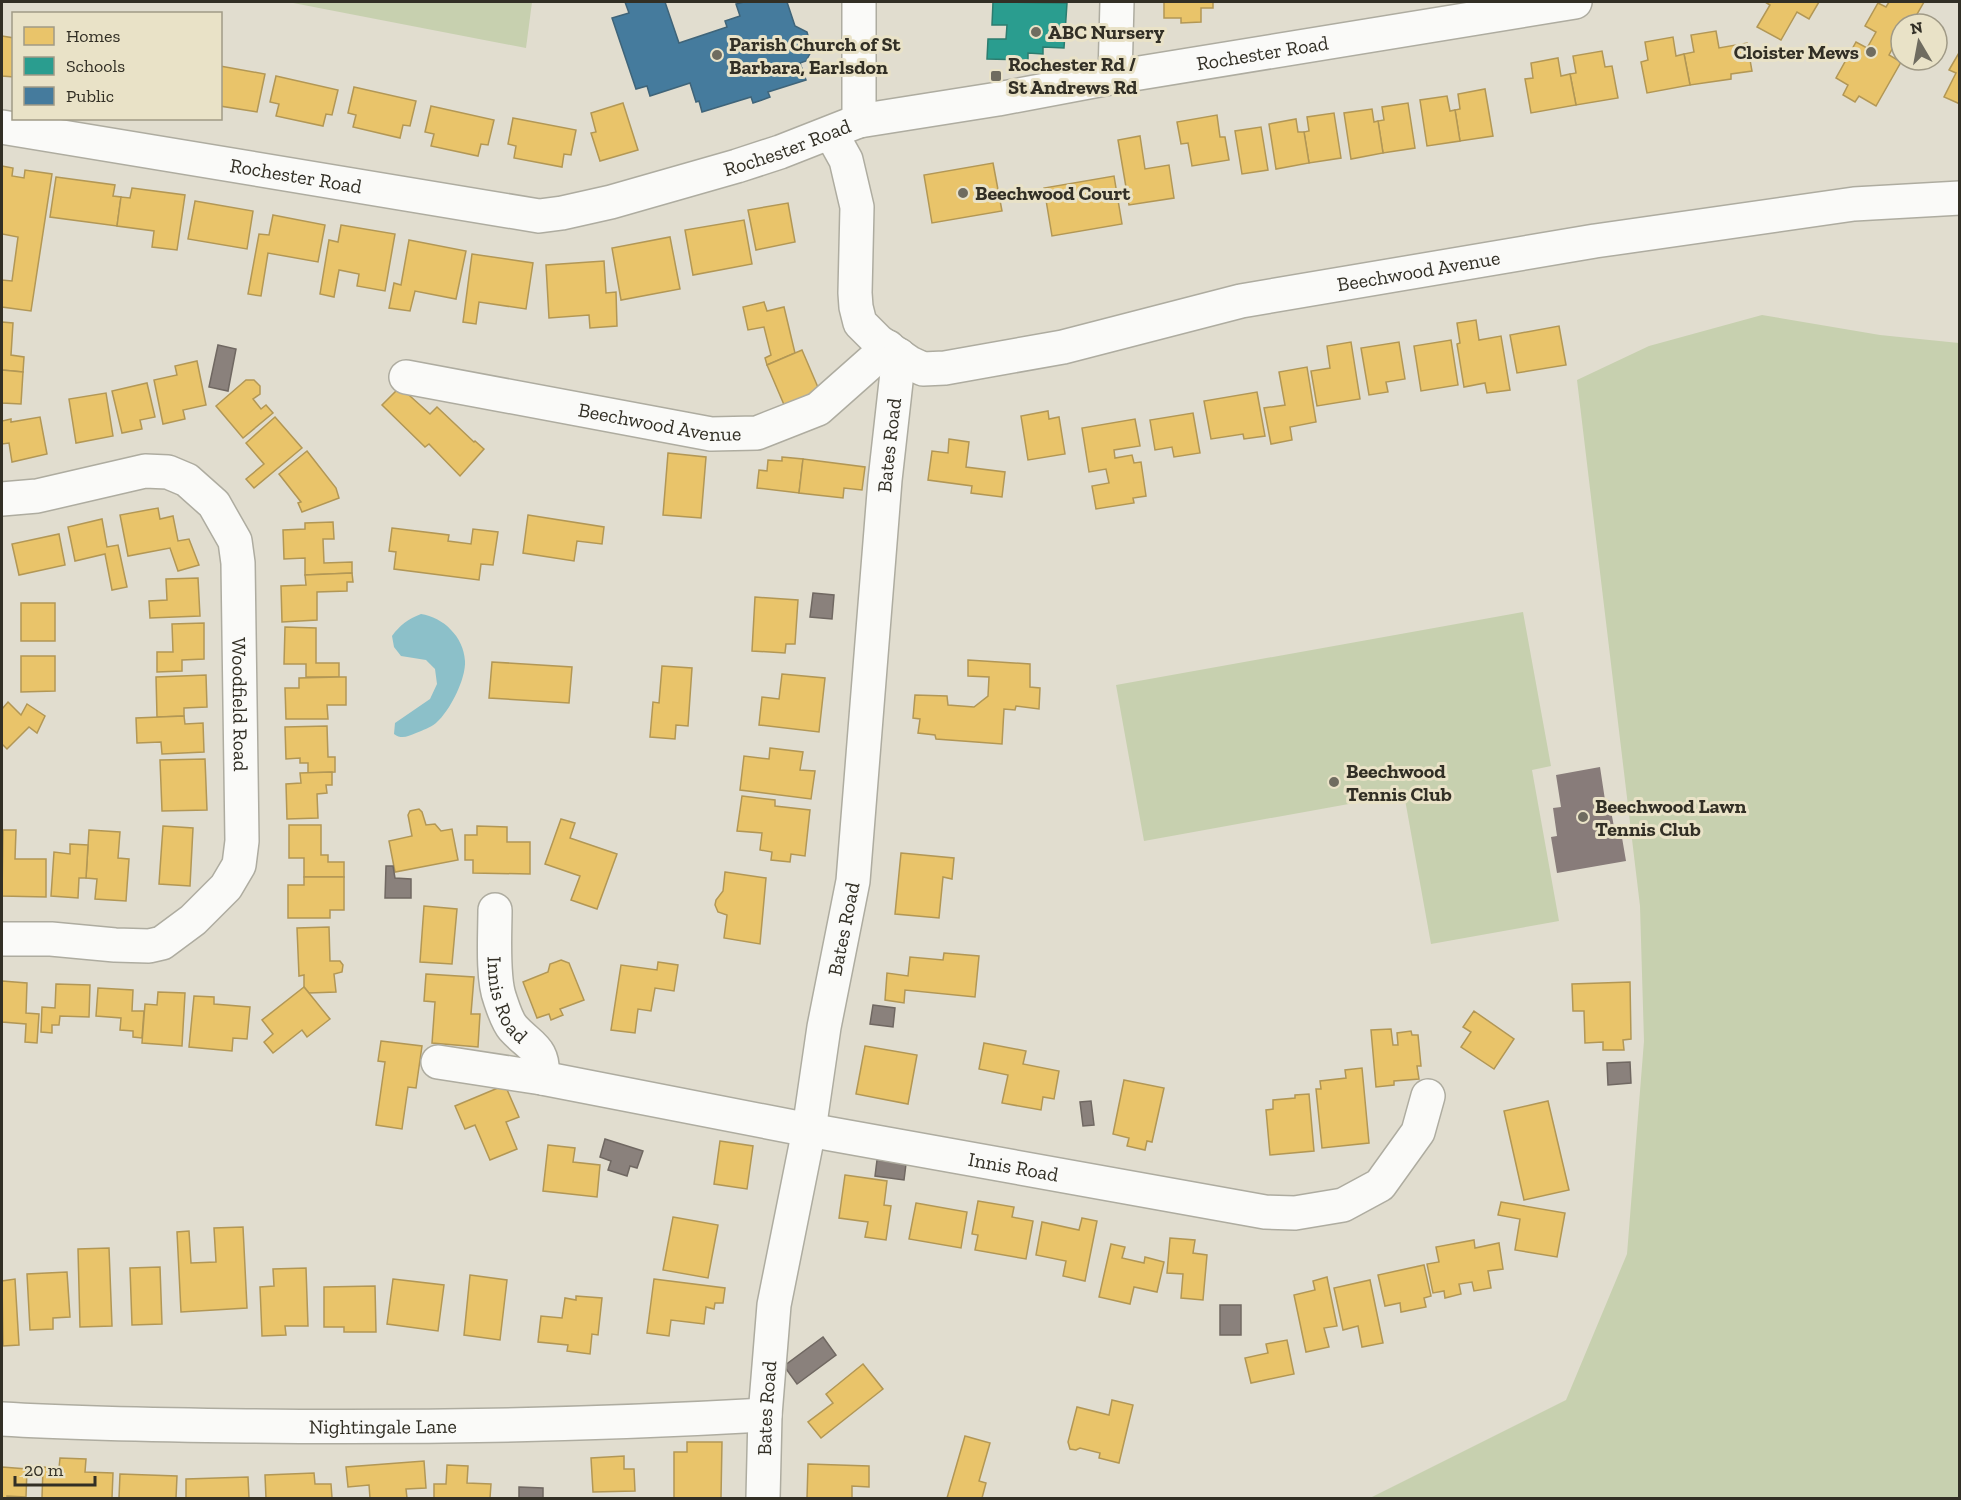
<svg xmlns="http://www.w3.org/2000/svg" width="1961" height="1500" font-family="'Zilla Slab',serif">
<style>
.green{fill:#c7d0af}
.water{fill:#8cc0c9}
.homes{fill:#e9c46a;stroke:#b29755;stroke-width:1.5}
.schools{fill:#2a9d8f;stroke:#2c7c6f;stroke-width:1.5}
.public{fill:#457b9d;stroke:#3f6479;stroke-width:1.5}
.industry{fill:#8a817c;stroke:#706862;stroke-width:1.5}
.building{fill:#887c7a}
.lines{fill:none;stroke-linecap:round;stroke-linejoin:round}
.minor-casing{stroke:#aeaca0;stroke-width:36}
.minor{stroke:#fafaf8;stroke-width:33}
.poi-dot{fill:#6f6c60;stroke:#e9e2c7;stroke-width:2}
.labels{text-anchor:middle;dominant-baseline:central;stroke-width:6;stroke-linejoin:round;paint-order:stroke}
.poi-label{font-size:20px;font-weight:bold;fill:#322f25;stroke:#e9e2c7;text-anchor:start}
.street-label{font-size:20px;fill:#322f25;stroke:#e9e2c7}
</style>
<rect width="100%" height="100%" fill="#e1ddcf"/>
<g class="green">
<path d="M288 2H532L526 48Z"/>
<path d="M1762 315 1880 335 1959 343V1498H1370L1566 1400 1627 1254 1644 1041 1640 906 1577 380 1649 346Z"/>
<path d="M1523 612 1551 766 1532 770 1559 921 1431 944 1404 794 1144 841 1116 685Z"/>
</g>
<path class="water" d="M421 614C443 617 464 637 465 661 466 679 450 711 436 723 430 728 423 730 416 733 408 736 402 740 394 734L395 723 430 699 437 684 435 669 426 660 401 656 394 647 392 636C400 625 408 619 421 614Z"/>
<g class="homes">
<path d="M1164 2H1213V8H1201V22L1181 23V18H1164Z"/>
<path d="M1765 2H1819L1809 19 1797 12 1781 40 1757 27 1770 5Z"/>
<path d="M1889 2H1924L1912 23 1914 24H1901V45L1896 42 1889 55 1901 62 1876 106 1859 96 1855 102 1843 95 1848 85 1836 78 1856 42 1867 48 1876 32 1865 26 1878 3 1886 7Z"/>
<path d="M1716 31 1719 48 1747 43 1752 71 1731 74V79L1690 85 1684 54 1694 52 1691 35Z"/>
<path d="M2 36 14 38V77L2 76Z"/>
<path d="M1673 37 1676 56 1684 54 1690 85 1647 93 1641 62 1648 60 1645 42Z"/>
<path d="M1602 51 1605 67 1612 66 1618 98 1576 105 1570 74 1576 73 1573 56Z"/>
<path d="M1960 51V104L1944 97 1956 73 1949 70Z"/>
<path d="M1558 58 1561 76 1570 74 1576 105 1531 113 1525 79 1533 78 1531 63Z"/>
<path d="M220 66 265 74 257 112 220 106Z"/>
<path d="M276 76 338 90 332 115 326 114 323 126 276 116 279 104 270 102Z"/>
<path d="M354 87 416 101 410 126 403 125 400 138 353 127 356 115 348 113Z"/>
<path d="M1485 89 1493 136 1460 141 1455 110 1460 109 1458 94Z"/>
<path d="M1447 96 1450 111 1455 110 1460 141 1427 146 1420 100Z"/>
<path d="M623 103 638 150 600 161 591 133 596 132 591 113Z"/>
<path d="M1408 103 1415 148 1383 153 1378 121 1384 120 1382 107Z"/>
<path d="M431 106 494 120 488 145 481 144 478 156 431 146 434 134 425 132Z"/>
<path d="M1372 109 1374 122 1378 121 1383 153 1351 159 1344 113Z"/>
<path d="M1334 113 1341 158 1309 163 1304 132 1309 131 1307 117Z"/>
<path d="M1217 115 1220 137H1225L1229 160 1192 166 1188 143 1181 144 1177 122Z"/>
<path d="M513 118 576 130 571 155 564 154 562 167 514 158 516 146 508 144Z"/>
<path d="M1296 119 1298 132H1304L1309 163 1276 169 1269 124Z"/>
<path d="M1261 127 1268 170 1242 174 1235 131Z"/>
<path d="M1140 136 1145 169 1169 165 1174 198 1129 205 1118 140Z"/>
<path d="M993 163 1002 211 932 223 924 175Z"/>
<path d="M2 166 13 168 12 176 24 178 25 170 52 174 31 311 2 307V280L12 281 18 237 2 234Z"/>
<path d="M1114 176 1122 224 1052 236 1044 188Z"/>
<path d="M56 177 115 185 113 196 121 197 117 226 50 217Z"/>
<path d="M132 188 185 195 177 250 152 247 154 231 117 226 121 197 130 198Z"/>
<path d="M195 201 253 211 247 249 188 239Z"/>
<path d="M788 203 795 242 756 250 748 210Z"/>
<path d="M273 215 325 225 318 262 268 253 261 296 248 294 259 234 269 235Z"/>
<path d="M744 220 752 264 693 275 685 230Z"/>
<path d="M341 225 395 234 385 291 357 286 359 274 339 270 334 297 320 294 329 240 338 242Z"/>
<path d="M670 237 680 289 621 300 612 248Z"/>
<path d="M409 240 466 251 456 299 415 291 410 311 389 308 394 283 401 285Z"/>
<path d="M472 254 533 263 526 309 479 302 476 324 463 322Z"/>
<path d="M604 261 606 293 616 292 617 326 590 328 589 315 549 318 546 265Z"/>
<path d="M764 302 767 311 784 307 795 353 767 365 765 358 771 355 764 327 748 330 743 307Z"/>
<path d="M1476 320 1479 340 1501 336 1510 390 1487 393 1485 383 1464 387 1457 344 1460 343 1457 323Z"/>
<path d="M2 322 13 323 11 355 24 357 23 372 2 370Z"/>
<path d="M1559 326 1566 365 1517 373 1510 335Z"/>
<path d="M1451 340 1458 385 1421 391 1414 346Z"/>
<path d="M1351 342 1360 399 1317 406 1311 371 1330 368 1327 346Z"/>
<path d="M1399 342 1405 379 1386 382 1388 392 1369 395 1361 348Z"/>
<path d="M802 350 823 399 788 414 767 365Z"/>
<path d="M197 361 206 405 183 410 185 419 163 424 154 380 177 375 175 366Z"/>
<path d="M1307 367 1316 422 1290 427 1292 440 1271 444 1264 408 1285 405 1279 372Z"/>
<path d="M2 370 23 372 21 404 2 403Z"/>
<path d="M246 380H254L260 386V394L253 399 261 409 266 405 273 413 243 438 216 406Z"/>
<path d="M147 383 155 417 140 420 142 429 122 433 112 391Z"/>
<path d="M400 387 430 414 437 407 474 442 475 441 484 449 460 476 429 444 425 447 382 405Z"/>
<path d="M1257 392 1265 436 1244 439 1243 434 1211 439 1204 401Z"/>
<path d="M106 393 113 436 76 443 69 399Z"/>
<path d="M1048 411 1049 419 1059 417 1065 454 1028 460 1021 416Z"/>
<path d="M1193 413 1200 453 1174 457 1172 447 1155 450 1150 420Z"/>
<path d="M40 417 47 454 12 462 9 443 2 444V421L11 419V422Z"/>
<path d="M275 417 302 448 254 488 246 479 264 464 246 443Z"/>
<path d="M1135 419 1140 446 1114 450 1115 458 1132 455 1134 463 1141 462 1146 496 1133 498 1134 503 1096 509 1092 486 1109 483 1106 469 1089 472 1082 428Z"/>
<path d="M949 439 969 442 966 467 1005 472 1002 497 971 493 972 486 928 480 932 451 948 453Z"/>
<path d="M307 451 336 488 339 498 302 512 298 503 301 502 279 474Z"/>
<path d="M668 453 706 457 701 518 663 515Z"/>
<path d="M782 457 803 459 799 493 757 488 759 470 767 471 768 460 782 461Z"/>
<path d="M803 459 865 467 862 490 844 488 843 498 799 493Z"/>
<path d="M158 508 160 519 173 516 178 541 189 539 199 565 178 571 170 548 128 556 120 515Z"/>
<path d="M528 515 604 527 602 544 577 541 574 561 523 553Z"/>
<path d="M102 519 107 547 118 545 127 587 112 590 105 554 75 561 68 527Z"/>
<path d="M333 522 334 539H323L324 563 352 562V573L305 575V558L284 559 283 530 305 529V523Z"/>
<path d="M392 528 449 535 448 541 471 544 473 529 498 532 493 565 481 564 479 580 394 569 396 552 389 551Z"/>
<path d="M59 534 65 565 19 575 12 544Z"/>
<path d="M352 573 353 582H347V591L317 592V620L282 622 281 586 306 585 305 575Z"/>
<path d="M198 578 200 616 150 618 149 601 167 600 166 579Z"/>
<path d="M755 597 798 600 795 644H786L785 653 752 651Z"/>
<rect x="21" y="603" width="34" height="38"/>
<path d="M204 623V659L182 660V671L157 672V652H173L172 624Z"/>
<path d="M285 627 316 628V663H339V677H306V664H284Z"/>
<path d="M21 656H55V691L21 692Z"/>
<path d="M968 660 1030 664V687L1040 688 1039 709 1016 706 1015 710 1004 709 1002 744 936 739 935 735 918 733 920 719 913 718 915 695 947 696 948 705 974 707 988 696 989 677 968 676Z"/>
<path d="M492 662 572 667 569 703 489 698Z"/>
<path d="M662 666 692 668 688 726 676 725 675 739 650 737 653 702 659 703Z"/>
<path d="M782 674 825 678 819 732 759 725 762 697 779 699Z"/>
<path d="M206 675 207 707 184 708V716L157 717 156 677Z"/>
<path d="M339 677H346V705H327L328 719H286L285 688H299V678Z"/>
<path d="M8 702 21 715 27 704 45 716 37 733 29 727 7 749 2 744V709Z"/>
<path d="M184 716 185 724 203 723 204 752 162 754 161 742 137 743 136 718Z"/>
<path d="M327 726 328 757H335V772L308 773V763H300V758L286 759 285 727Z"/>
<path d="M770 748 803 752 800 770 815 771 811 799 740 790 744 756 769 759Z"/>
<path d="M205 759 207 810 162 811 160 760Z"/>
<path d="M332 772V785H326L327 793 317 794 318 818 287 819 286 784 301 783 300 773Z"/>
<path d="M742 796 775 800V806L810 810 805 856 791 854 790 862 771 860 772 852 760 850 762 833 737 831Z"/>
<path d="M419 809 422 812 426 825 435 824 441 831 452 829 458 860 395 872 389 841 412 836 408 815 410 811Z"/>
<path d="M561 819 575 823 570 838 617 854 597 909 571 900 580 876 545 864Z"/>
<path d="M289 825H321V855H328V862H344V877H304V858H289Z"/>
<path d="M163 826 193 828 190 886 159 884Z"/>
<path d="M477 826 507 827V842H530V874L473 873V860H465V835H477Z"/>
<path d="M3 830H16L15 859H46V897L2 896Z"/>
<path d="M89 830 120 832 118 858 129 859 126 901 95 899 97 879 86 878Z"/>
<path d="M70 844 88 845 86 878H79L78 898 51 896 54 852 70 854Z"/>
<path d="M901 853 954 858 952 879 943 877 939 918 895 914Z"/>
<path d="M725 872 766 878 760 944 724 938 727 915 718 912 715 905 716 900 723 891Z"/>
<path d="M304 877H344V910H330V918H288V885H304Z"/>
<path d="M424 906 457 909 452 964 420 962Z"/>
<path d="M329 927 330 961H340L343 965 342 972 334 974 336 992 309 993 304 987V975L299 976 297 928Z"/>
<path d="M944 953 979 956 975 997 905 990 904 1003 885 1000 887 973 908 976 910 957 943 960Z"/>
<path d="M561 960 569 963 584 1000 560 1009 563 1015 551 1020 549 1014 537 1018 523 982 548 972 550 964Z"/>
<path d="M658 962 678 965 674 991 655 988 651 1011 638 1009 635 1033 611 1030 621 965 657 970Z"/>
<path d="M426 974 474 977 471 1014H480L478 1047 432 1043 435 1002 424 1001Z"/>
<path d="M2 981 27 983 26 1013 39 1014 37 1043 25 1042 26 1024 2 1022Z"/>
<path d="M1630 982 1631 1039 1623 1040 1624 1050H1603V1042L1585 1043 1584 1011H1573L1572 984Z"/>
<path d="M56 984 90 985 89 1017 60 1016 59 1025H52V1033L41 1032 42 1007 55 1008Z"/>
<path d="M304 987 330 1019 307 1037 302 1030 273 1053 264 1042 273 1034 262 1020Z"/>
<path d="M98 988 133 990 132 1011H144L142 1038 133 1037V1031L120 1030 121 1018 96 1016Z"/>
<path d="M158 992 185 993 182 1046 142 1043 145 1004 157 1005Z"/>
<path d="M194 996 214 997V1004L250 1007 247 1039 233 1038 232 1051 189 1047Z"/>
<path d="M1474 1011 1514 1039 1494 1069 1461 1047 1471 1032 1463 1027Z"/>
<path d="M1391 1029 1393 1045H1398L1397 1033 1411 1031 1412 1035H1418L1421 1066H1417L1419 1079 1394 1081V1085L1376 1087 1371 1030Z"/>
<path d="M381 1041 422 1046 416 1088 408 1087 402 1129 376 1125 385 1062 378 1061Z"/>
<path d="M984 1043 1026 1051 1023 1064 1059 1071 1054 1099 1043 1097 1041 1110 1002 1103 1008 1075 979 1069Z"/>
<path d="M865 1046 917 1055 908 1104 856 1094Z"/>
<path d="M1362 1068 1369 1143 1322 1148 1316 1089H1321L1320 1081 1346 1078 1345 1070Z"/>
<path d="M1124 1080 1164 1088 1152 1142 1147 1141 1145 1150 1127 1146 1129 1138 1113 1134Z"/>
<path d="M505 1085 519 1117 506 1122 517 1149 490 1160 475 1125 465 1129 455 1106Z"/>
<path d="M1309 1094 1314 1151 1270 1155 1266 1110 1273 1109V1100L1295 1098V1095Z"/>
<path d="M1548 1101 1569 1190 1524 1200 1504 1111Z"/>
<path d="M720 1141 753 1146 747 1189 714 1184Z"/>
<path d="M548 1145 575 1148 573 1162 600 1165 597 1197 543 1191Z"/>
<path d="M845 1175 887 1181 884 1205 891 1206 886 1240 865 1237 868 1222 839 1218Z"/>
<path d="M978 1201 1014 1207 1012 1217 1033 1221 1026 1259 975 1250 978 1235 972 1234Z"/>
<path d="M1501 1202 1565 1213 1557 1257 1515 1250 1520 1219 1498 1215Z"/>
<path d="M916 1203 967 1212 961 1248 909 1239Z"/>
<path d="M673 1217 718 1225 708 1278 663 1270Z"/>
<path d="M1082 1218 1097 1221 1085 1281 1063 1276 1066 1261 1036 1255 1042 1222 1079 1230Z"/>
<path d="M243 1227 247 1308 181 1312 177 1232 189 1231 191 1263 216 1262 214 1228Z"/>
<path d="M1170 1238 1195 1240 1193 1253 1207 1255 1203 1300 1181 1298 1183 1274 1167 1273Z"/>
<path d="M1474 1240 1475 1248 1499 1243 1503 1269 1488 1271 1491 1288 1474 1291 1472 1282 1459 1284 1461 1294 1445 1298 1444 1291 1433 1293 1427 1264 1439 1262 1436 1247Z"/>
<path d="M1111 1244 1125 1247 1122 1258 1144 1263 1145 1257 1164 1262 1157 1292 1134 1287 1130 1304 1099 1297Z"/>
<path d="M109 1248 112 1326 80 1327 78 1249Z"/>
<path d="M1424 1265 1431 1296 1424 1298 1426 1307 1401 1312 1400 1303 1385 1306 1378 1275Z"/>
<path d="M160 1267 162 1324 132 1325 130 1268Z"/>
<path d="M306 1268 308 1326H285L286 1335 262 1336 260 1287 274 1286 273 1269Z"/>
<path d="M67 1272 70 1317 53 1318V1329L30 1330 27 1274Z"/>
<path d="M470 1275 507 1280 500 1340 464 1335Z"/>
<path d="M1327 1277 1337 1326 1324 1328 1329 1347 1306 1352 1294 1295 1315 1290 1313 1281Z"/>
<path d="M15 1279 19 1345 3 1346 2 1281Z"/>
<path d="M393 1279 444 1285 438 1331 387 1324Z"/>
<path d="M654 1279 725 1288 723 1303H715L714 1309 706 1307 704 1324 671 1320 669 1336 647 1333Z"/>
<path d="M1370 1280 1383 1343 1362 1347 1358 1326 1343 1330 1334 1288Z"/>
<path d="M375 1286 376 1332H344V1327H324V1287Z"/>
<path d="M576 1296 602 1298 598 1335 592 1334 590 1354 567 1351 568 1345 538 1342 541 1316 562 1318 565 1298 576 1300Z"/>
<path d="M1287 1340 1294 1374 1251 1383 1245 1358 1268 1353 1266 1344Z"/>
<path d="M863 1364 883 1389 821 1438 808 1422 833 1403 826 1394Z"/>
<path d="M1112 1400 1133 1405 1119 1463 1099 1458 1100 1453 1080 1448 1076 1450 1070 1449 1068 1442 1077 1407 1109 1415Z"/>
<path d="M965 1436 990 1443 979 1481 986 1483 982 1498H947Z"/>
<path d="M687 1442H722L721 1498H674V1452H687Z"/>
<path d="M624 1456V1469H634L635 1491 593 1492 591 1458Z"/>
<path d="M60 1458 86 1459 85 1472 113 1473 112 1498H42L43 1467 59 1468Z"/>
<path d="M424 1461 426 1488 406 1489 407 1498H370L369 1485 348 1487 346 1467Z"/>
<path d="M808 1464 869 1466V1487L852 1486V1498H807Z"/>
<path d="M447 1465 468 1466 467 1483 491 1484 490 1498H434V1484H446Z"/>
<path d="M2 1467 27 1469 26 1497 7 1496V1498H2Z"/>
<path d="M314 1473 315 1484H331L332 1498H266L265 1475Z"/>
<path d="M120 1474 177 1476 176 1498H119Z"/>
<path d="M248 1477 249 1498H186V1479Z"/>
</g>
<path class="schools" d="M993 2 1067 3 1064 48 1043 47V54L1028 53V60L987 59 988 39H1006L1007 25H992Z"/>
<path class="public" d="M625 2H665L679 43 727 27 725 21 740 16 736 4 744 2H787L795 26 807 32 812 50 806 61 800 63 806 80 768 92 770 97 762 100 753 103 751 97 702 112 699 101 696 102 690 83 650 96 647 86 636 89 612 18 629 13Z"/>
<g class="industry">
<path d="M218 345 236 349 228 391 209 387Z"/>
<path d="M813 593 834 595 832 619 810 617Z"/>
<path d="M386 866H393L395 878 411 879V898H385Z"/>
<path d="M873 1005 895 1008 893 1027 870 1024Z"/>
<path d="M1630 1062 1631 1083 1608 1085 1607 1063Z"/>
<path d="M1091 1101 1094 1125 1083 1126 1080 1102Z"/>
<path d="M605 1139 643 1151 637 1168 630 1166 627 1176 608 1170 611 1161 600 1157Z"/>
<path d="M877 1160 906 1164 904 1180 875 1176Z"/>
<rect x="1220" y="1305" width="21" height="30"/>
<path d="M823 1337 836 1355 797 1384 784 1366Z"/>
<path d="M519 1487 543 1488V1498H519Z"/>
</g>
<path class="building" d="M1600 767 1605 800H1609L1614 827 1620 826 1626 861 1557 873 1551 837 1557 836 1553 808 1561 807 1556 775Z"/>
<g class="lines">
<g class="minor-casing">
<g id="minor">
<path d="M1115 77 1117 2"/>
<path d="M859 121V2"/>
<path id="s1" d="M2 127 539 216 562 213 611 202 737 166 780 152 859 121 998 99 1115 77 1575 2"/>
<path id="s2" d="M831 133 846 160 857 207 855 293 856 307 860 323 878 341 910 363 923 369 945 368 1063 347 1241 301 1595 241 1854 204 1960 198"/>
<path id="s3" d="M406 377 711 434 757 433 818 409 888 347"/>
<path id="s4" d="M2 499 37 496 145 471 168 472 187 480 214 504 235 541 238 563 242 841 239 865 226 887 193 920 162 943 149 946 115 945 51 939H2"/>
<path id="s5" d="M495 910C495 933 492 978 500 999 503 1008 507 1021 513 1028 530 1047 545 1048 542 1078"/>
<path id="s6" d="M438 1062 542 1078 809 1130 1265 1212 1295 1213 1343 1205 1380 1185 1418 1132 1428 1096"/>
<path id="s7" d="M2 1419C83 1424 165 1425 247 1426 419 1428 592 1425 765 1415"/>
<path id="s8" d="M763 1498 765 1415 774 1305 809 1130 824 1027 853 881 885 480 899 355"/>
</g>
</g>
<use href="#minor" class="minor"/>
</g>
<g class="poi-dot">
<circle cx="1036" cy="32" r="6"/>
<circle cx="1871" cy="52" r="6"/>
<circle cx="717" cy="55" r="6"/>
<rect x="990" y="70" width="12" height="12" rx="3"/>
<circle cx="963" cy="193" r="6"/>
<circle cx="1334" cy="782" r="6"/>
<circle cx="1583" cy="817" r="6"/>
</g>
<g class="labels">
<g class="poi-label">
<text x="1048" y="32">ABC Nursery</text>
<text x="729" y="44">Parish Church of St<tspan x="729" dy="23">Barbara, Earlsdon</tspan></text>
<text x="1859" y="52" text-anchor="end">Cloister Mews</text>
<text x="1008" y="64">Rochester Rd /<tspan x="1008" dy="23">St Andrews Rd</tspan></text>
<text x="975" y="193">Beechwood Court</text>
<text x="1346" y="771">Beechwood<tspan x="1346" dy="23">Tennis Club</tspan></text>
<text x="1595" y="806">Beechwood Lawn<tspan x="1595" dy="23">Tennis Club</tspan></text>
</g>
<g class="street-label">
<text stroke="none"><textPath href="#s1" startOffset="1288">Rochester Road</textPath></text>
<text stroke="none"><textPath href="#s1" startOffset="802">Rochester Road</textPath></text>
<text stroke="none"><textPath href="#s1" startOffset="298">Rochester Road</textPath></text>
<text stroke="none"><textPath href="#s2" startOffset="780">Beechwood Avenue</textPath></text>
<text stroke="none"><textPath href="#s3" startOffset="258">Beechwood Avenue</textPath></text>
<text stroke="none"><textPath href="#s8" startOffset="1062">Bates Road</textPath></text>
<text stroke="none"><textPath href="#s4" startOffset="432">Woodfield Road</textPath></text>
<text stroke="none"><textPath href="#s8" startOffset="576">Bates Road</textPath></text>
<text stroke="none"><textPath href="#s5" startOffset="92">Innis Road</textPath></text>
<text stroke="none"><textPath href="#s6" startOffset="585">Innis Road</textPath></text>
<text stroke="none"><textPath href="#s8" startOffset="90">Bates Road</textPath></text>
<text stroke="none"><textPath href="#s7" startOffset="381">Nightingale Lane</textPath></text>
</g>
</g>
<rect width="1961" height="1500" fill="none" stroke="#322f25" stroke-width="6"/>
<rect x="12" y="12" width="210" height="108" fill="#e9e2c7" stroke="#a09a86" stroke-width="1.5"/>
<rect x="24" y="27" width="30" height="18" fill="#e9c46a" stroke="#a09a86" stroke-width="1.5"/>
<text x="66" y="42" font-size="18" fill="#322f25">Homes</text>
<rect x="24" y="57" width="30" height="18" fill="#2a9d8f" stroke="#a09a86" stroke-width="1.5"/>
<text x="66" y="72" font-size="18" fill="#322f25">Schools</text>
<rect x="24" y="87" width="30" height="18" fill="#457b9d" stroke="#a09a86" stroke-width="1.5"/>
<text x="66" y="102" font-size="18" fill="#322f25">Public</text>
<g transform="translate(1919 42) rotate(350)"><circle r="28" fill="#e9e2c7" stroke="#a09a86" stroke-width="1.5"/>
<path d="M0-4.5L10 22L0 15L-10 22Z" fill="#6f6c60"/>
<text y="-9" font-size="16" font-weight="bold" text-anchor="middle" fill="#322f25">N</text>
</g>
<path d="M15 1476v9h80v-9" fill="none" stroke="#322f25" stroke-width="3"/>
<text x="24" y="1476" font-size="18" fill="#322f25" stroke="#e9e2c7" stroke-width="4.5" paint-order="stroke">20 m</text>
</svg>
